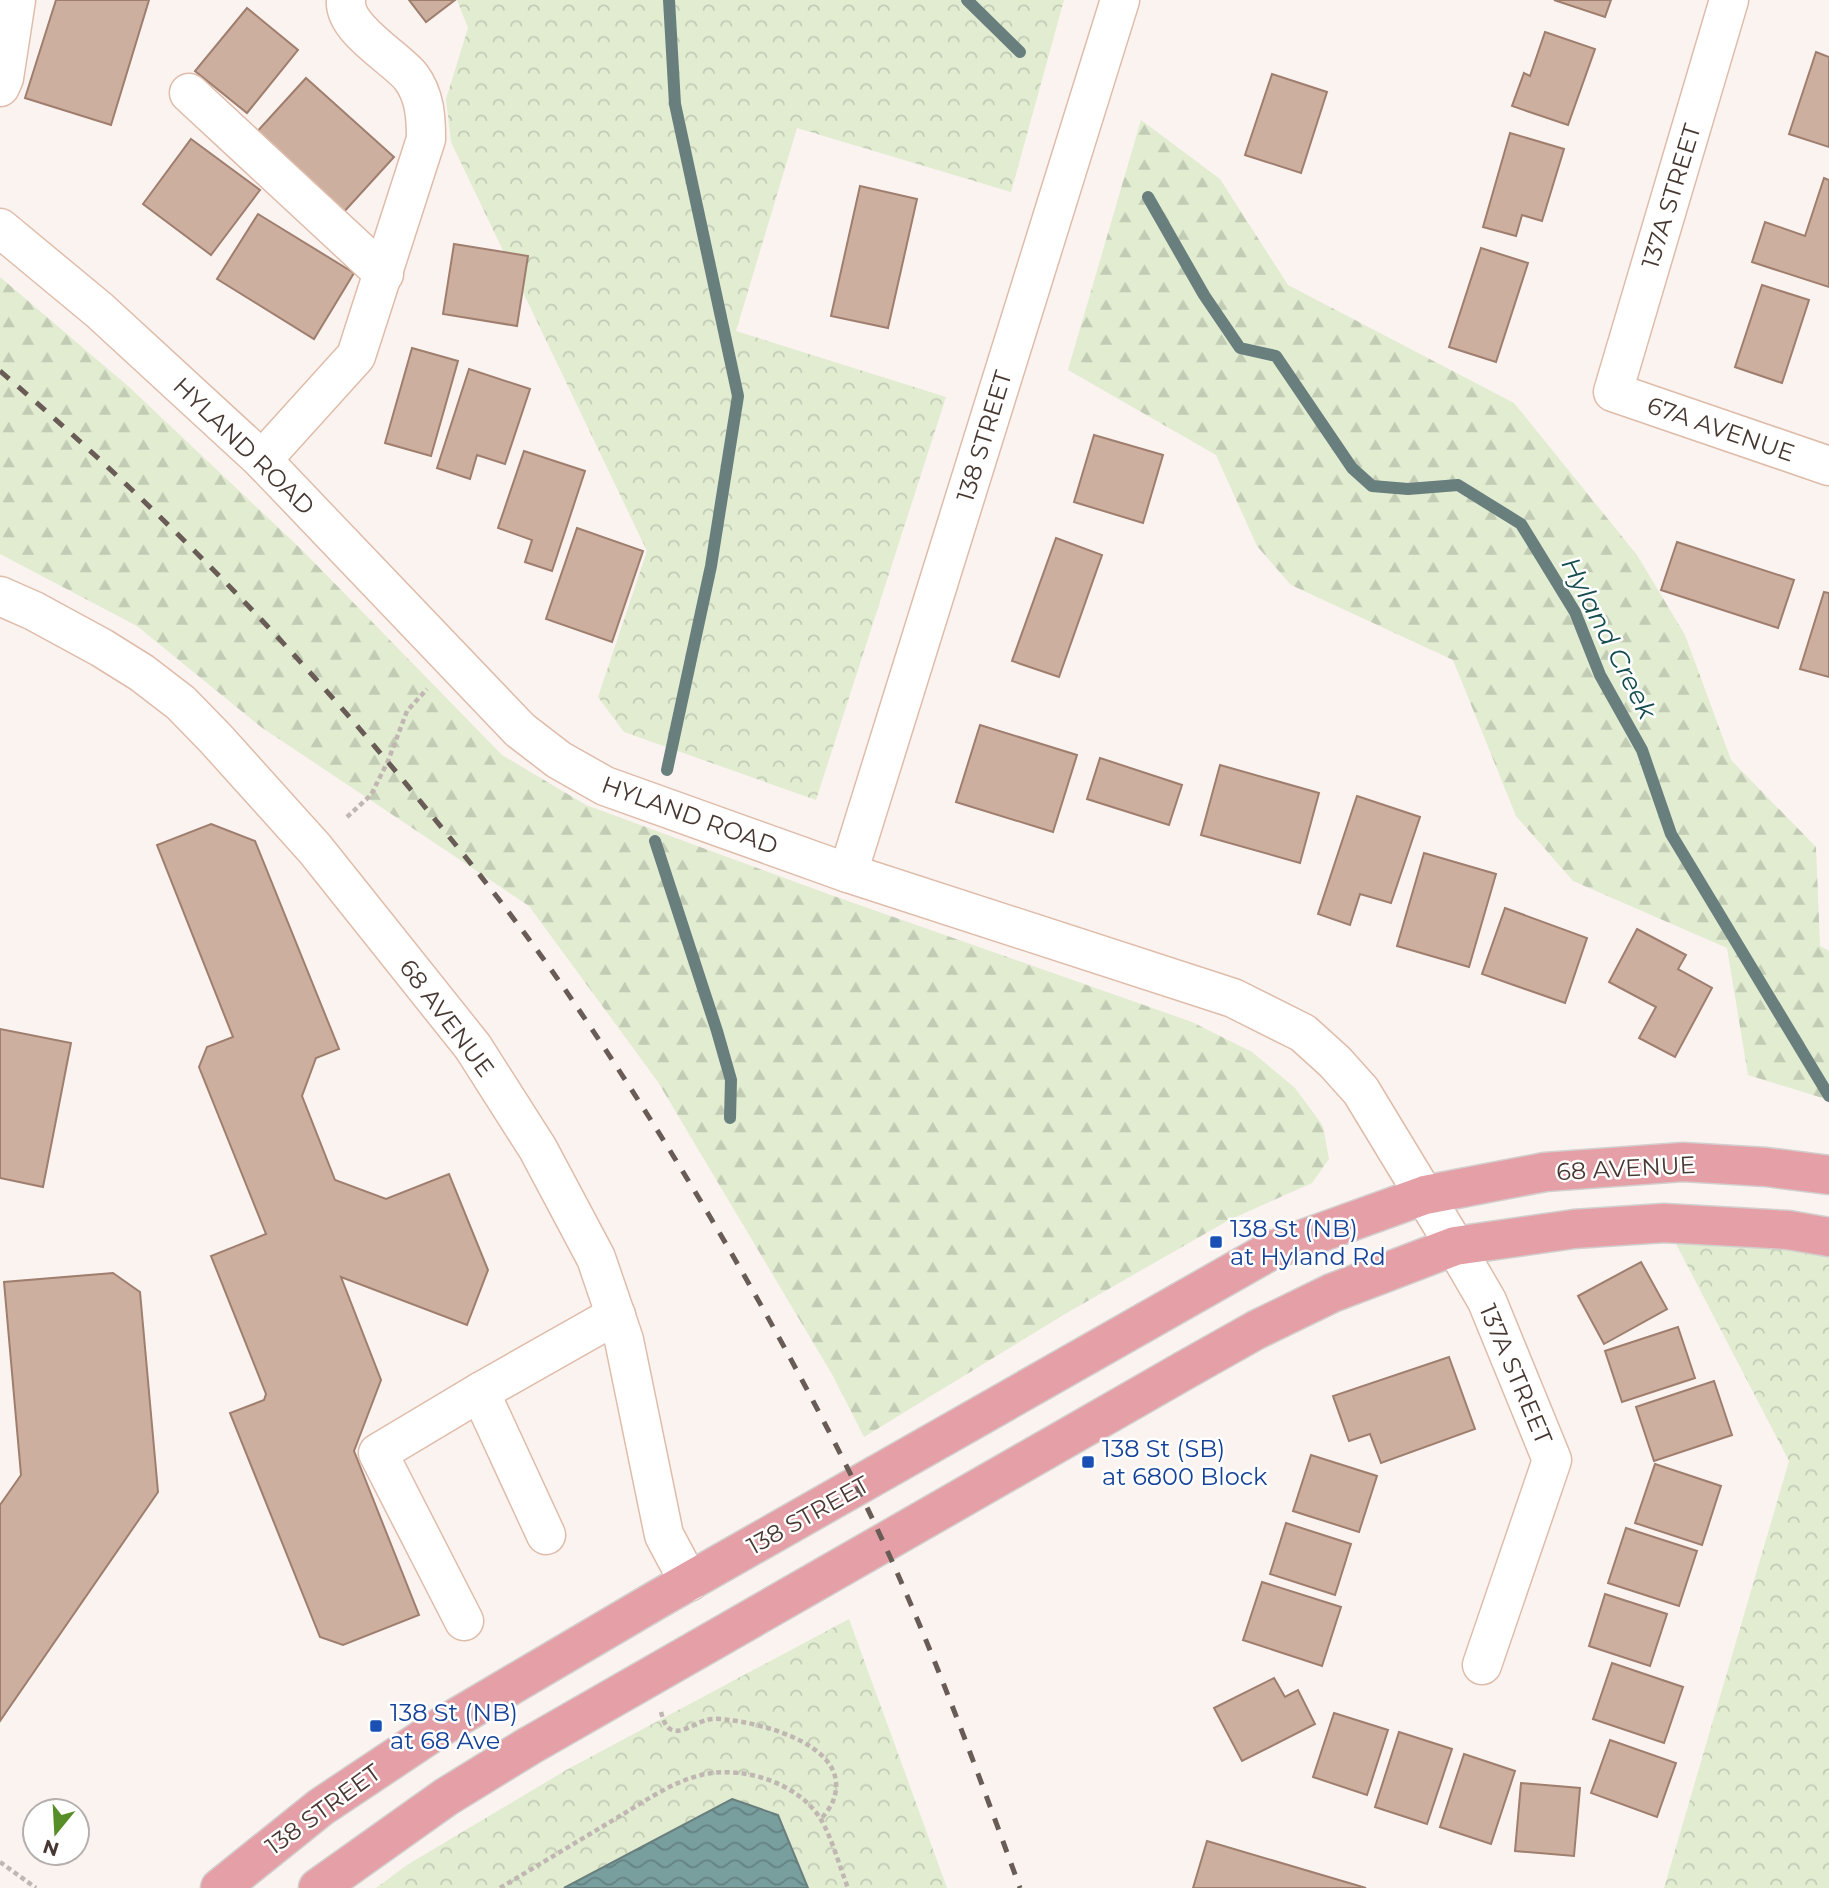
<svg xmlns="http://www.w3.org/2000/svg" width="1829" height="1888" font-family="Montserrat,sans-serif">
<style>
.forest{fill:url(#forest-firs)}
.park{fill:url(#park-crowns)}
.water{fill:url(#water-waves);stroke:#697f7d;stroke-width:2}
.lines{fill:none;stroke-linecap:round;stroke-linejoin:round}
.stream{stroke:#697f7d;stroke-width:12}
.building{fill:#cdafa0;stroke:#9f7e6e;stroke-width:2}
.minor-casing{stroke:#dfbcaa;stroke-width:41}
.major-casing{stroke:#d3cfce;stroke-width:41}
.path{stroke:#c0b6b2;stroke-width:4.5;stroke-dasharray:5 3.5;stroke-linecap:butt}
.minor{stroke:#fff;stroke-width:38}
.major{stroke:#e59fa6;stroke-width:38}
.rail{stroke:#695b55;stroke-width:5;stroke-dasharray:12 12;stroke-linecap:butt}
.transit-dot{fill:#1a4fb4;stroke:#fff;stroke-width:2.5}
.labels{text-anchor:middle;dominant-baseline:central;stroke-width:5;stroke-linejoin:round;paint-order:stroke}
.street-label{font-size:24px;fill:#473831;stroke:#fff}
.transit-label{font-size:24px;fill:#164399;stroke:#fff;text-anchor:start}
.water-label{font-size:26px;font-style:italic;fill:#154d4f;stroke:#fff}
</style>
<defs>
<pattern id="forest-firs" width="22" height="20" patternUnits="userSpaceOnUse" patternTransform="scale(1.75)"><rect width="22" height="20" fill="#e1ecd1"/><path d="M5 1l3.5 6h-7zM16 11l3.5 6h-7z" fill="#c2cbb4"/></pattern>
<pattern id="park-crowns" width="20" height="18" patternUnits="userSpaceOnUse" patternTransform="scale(1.75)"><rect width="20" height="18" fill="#e1ecd1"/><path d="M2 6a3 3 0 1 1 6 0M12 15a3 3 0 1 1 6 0" fill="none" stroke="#c2cbb4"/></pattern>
<pattern id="water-waves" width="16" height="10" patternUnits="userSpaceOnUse" patternTransform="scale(1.75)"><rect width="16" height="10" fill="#789e9e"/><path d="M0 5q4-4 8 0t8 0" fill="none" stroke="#648281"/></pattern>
</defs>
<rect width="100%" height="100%" fill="#fbf3f0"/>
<g class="forest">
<path d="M1141 120 1220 179 1288 285 1514 403 1637 555 1685 635 1731 760 1816 847 1820 946 1829 951V1100L1748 1075 1727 948 1573 881 1516 816 1453 660 1291 585 1257 546 1216 455 1068 370Z"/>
<path d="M0 277 129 387 302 550 502 755 586 805 831 895 1192 1022 1252 1052 1295 1088 1323 1126 1329 1159 1312 1183 1229 1220 1065 1314 864 1437 833 1376 658 1082 529 906 261 727 137 626 0 554Z"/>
</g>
<g class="park">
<path d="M457 0H1064L1011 192 797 128 736 331 946 397 816 800 624 732 598 697 647 551 451 142 446 99 468 28Z"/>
<path d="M1673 1238 1829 1249V1888H1664L1789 1461Z"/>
<path d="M849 1619 947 1888H376L407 1865 568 1769Z"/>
</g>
<path class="water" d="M732 1799 778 1815 808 1888H564Z"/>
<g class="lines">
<g class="stream">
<path d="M967 0 1020 52"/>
<path d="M1148 197 1204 295 1240 348 1276 356 1352 468 1372 486 1408 489 1458 485 1521 524 1575 612 1600 675 1642 750 1671 834 1829 1096"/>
<path d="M667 770 711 566 738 396 675 104 669 0"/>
<path d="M655 841 717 1031 731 1080 730 1118"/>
</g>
</g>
<g class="building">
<path d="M56 0H149L111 125 25 98Z"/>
<path d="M409 0H455L426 22Z"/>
<path d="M1554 0H1611L1605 17Z"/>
<path d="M247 8 298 50 247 113 195 71Z"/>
<path d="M1545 32 1595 49 1568 125 1512 106 1524 73 1530 76Z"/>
<path d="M1816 52 1829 57V147L1789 134Z"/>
<path d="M1272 74 1327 92 1301 173 1245 155Z"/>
<path d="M306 78 394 157 342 214 254 135Z"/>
<path d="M1510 133 1564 149 1542 221 1522 215 1516 236 1483 227Z"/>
<path d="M191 139 260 190 211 255 143 204Z"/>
<path d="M1824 178 1829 180V287L1752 262 1765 222 1805 236Z"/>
<path d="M860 186 917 199 888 328 831 316Z"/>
<path d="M258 214 354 273 314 339 217 279Z"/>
<path d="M454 244 528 256 517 326 443 314Z"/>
<path d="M1481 248 1528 263 1496 362 1449 347Z"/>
<path d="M1762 285 1809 300 1782 383 1735 367Z"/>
<path d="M412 348 458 361 431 456 385 443Z"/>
<path d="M469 369 530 389 505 464 477 455 470 479 437 468Z"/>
<path d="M1094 435 1163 455 1143 523 1074 502Z"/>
<path d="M524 451 585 471 552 571 525 562 532 540 498 528Z"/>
<path d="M577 528 643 551 612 642 546 619Z"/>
<path d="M1056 538 1102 555 1059 677 1012 661Z"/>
<path d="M1677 542 1794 580 1778 628 1661 590Z"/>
<path d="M1824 592 1829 593V677L1800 669Z"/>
<path d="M980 725 1077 755 1053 832 956 802Z"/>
<path d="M1100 758 1182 785 1169 825 1087 799Z"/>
<path d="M1220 765 1319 793 1300 863 1201 835Z"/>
<path d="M1357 796 1420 817 1391 903 1360 894 1350 925 1318 914Z"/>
<path d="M211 824 255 841 339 1049 316 1058 302 1096 335 1180 386 1199 449 1174 488 1270 467 1325 341 1277 381 1380 354 1451 419 1615 343 1645 320 1637 230 1413 264 1400 266 1394 211 1256 266 1234 199 1067 207 1047 233 1037 157 845Z"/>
<path d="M1424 853 1496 874 1469 967 1397 946Z"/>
<path d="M1505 908 1587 938 1565 1003 1482 974Z"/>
<path d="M1637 929 1686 955 1678 969 1712 988 1675 1057 1639 1038 1656 1007 1609 982Z"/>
<path d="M0 1029 71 1043 43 1187 0 1178Z"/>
<path d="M1641 1262 1667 1309 1604 1344 1578 1296Z"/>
<path d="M113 1273 140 1292 158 1492 0 1721V1505L21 1475 4 1282Z"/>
<path d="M1678 1327 1695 1378 1622 1402 1605 1351Z"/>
<path d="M1449 1357 1475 1429 1381 1463 1370 1434 1349 1441 1333 1396Z"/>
<path d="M1714 1381 1732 1435 1654 1461 1636 1407Z"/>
<path d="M1311 1455 1377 1476 1359 1532 1293 1511Z"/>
<path d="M1655 1464 1721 1486 1702 1545 1635 1523Z"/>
<path d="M1286 1523 1351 1544 1335 1595 1270 1574Z"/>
<path d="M1626 1528 1697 1551 1679 1606 1608 1583Z"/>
<path d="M1262 1582 1341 1607 1322 1666 1243 1640Z"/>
<path d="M1605 1594 1667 1614 1650 1666 1589 1646Z"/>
<path d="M1612 1663 1683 1687 1664 1743 1593 1719Z"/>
<path d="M1274 1678 1285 1697 1298 1690 1315 1724 1242 1761 1214 1708Z"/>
<path d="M1334 1713 1388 1730 1367 1795 1313 1777Z"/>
<path d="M1399 1732 1452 1749 1427 1824 1375 1807Z"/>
<path d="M1610 1740 1676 1763 1657 1817 1591 1793Z"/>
<path d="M1464 1754 1515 1771 1491 1844 1440 1827Z"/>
<path d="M1521 1783 1580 1788 1574 1856 1515 1851Z"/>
<path d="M1207 1841 1366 1888H1193Z"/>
</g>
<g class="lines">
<g class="minor-casing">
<g id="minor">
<path d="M1729 0 1613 392 1829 466"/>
<path d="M0 87 4 78 16 0"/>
<path d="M189 93 384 274"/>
<path d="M0 228 99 310 262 460 520 730 559 760 605 786 848 873 1233 998 1303 1033 1335 1062 1361 1091 1455 1246 1487 1301 1552 1460 1482 1665"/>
<path d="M262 460 356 356 426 139C426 117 425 96 411 77 395 57 343 29 346 0"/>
<path d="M0 596 34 611 102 648 142 673 181 703 216 739 315 849 473 1047 538 1149 596 1258 624 1340 664 1535 689 1582"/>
<path d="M848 873 1120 0"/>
<path d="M480 1392 546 1535"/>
<path d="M464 1621 378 1453 480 1392 616 1315"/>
</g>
</g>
<g class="major-casing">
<g id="major">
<path d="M220 1888 321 1807 444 1725 658 1599 1270 1251 1425 1195 1545 1172 1683 1162 1766 1167 1829 1175"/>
<path d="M318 1888 446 1797 529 1746 1185 1370 1256 1330 1332 1293 1455 1246 1574 1229 1664 1223 1788 1230 1829 1237"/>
</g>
</g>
<g class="path">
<path d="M347 817 371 795 388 761 407 711 427 689"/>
<path d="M661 1712C663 1719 665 1727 672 1730 682 1734 697 1722 707 1720 714 1718 722 1719 729 1720 765 1724 854 1747 833 1801 831 1807 825 1814 821 1819"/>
<path d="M0 1862 36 1888"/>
<path d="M500 1888C540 1864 580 1840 620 1816 645 1801 672 1782 701 1775 741 1765 797 1782 820 1818 831 1835 840 1868 848 1888"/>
</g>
<use href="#minor" class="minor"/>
<use href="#major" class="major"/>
<path class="rail" d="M0 371C158 506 303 655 433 817 484 879 534 943 579 1010 681 1161 774 1320 855 1483 920 1613 970 1751 1020 1888"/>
</g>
<g class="transit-dot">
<rect x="1209" y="1235" width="14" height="14" rx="3.5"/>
<rect x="1081" y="1455" width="14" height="14" rx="3.5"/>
<rect x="369" y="1719" width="14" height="14" rx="3.5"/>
</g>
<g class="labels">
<g class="street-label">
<text transform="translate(1671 196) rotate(-73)">137A STREET</text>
<text transform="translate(1721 429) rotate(19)">67A AVENUE</text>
<text transform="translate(984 436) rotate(-73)">138 STREET</text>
<text transform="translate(244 446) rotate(44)">HYLAND ROAD</text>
<text transform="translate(690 815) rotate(20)">HYLAND ROAD</text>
<text transform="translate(447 1018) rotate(53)">68 AVENUE</text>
<text transform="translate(1626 1168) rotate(-3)">68 AVENUE</text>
<text transform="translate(1516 1374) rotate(67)">137A STREET</text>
<text transform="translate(808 1515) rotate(-29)">138 STREET</text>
<text transform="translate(323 1809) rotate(-36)">138 STREET</text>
</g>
<g class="transit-label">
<text x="1230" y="1228">138 St (NB)<tspan x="1230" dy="28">at Hyland Rd</tspan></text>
<text x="1102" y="1448">138 St (SB)<tspan x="1102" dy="28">at 6800 Block</tspan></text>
<text x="390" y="1712">138 St (NB)<tspan x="390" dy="28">at 68 Ave</tspan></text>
</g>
<g class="water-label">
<text transform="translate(1609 638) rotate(63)">Hyland Creek</text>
</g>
</g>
<g transform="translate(56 1832) rotate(198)"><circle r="33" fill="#ffffff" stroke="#b5afad" stroke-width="2"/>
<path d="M0-5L12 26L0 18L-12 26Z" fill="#588e27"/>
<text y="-10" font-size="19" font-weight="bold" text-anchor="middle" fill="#473831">N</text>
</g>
</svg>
